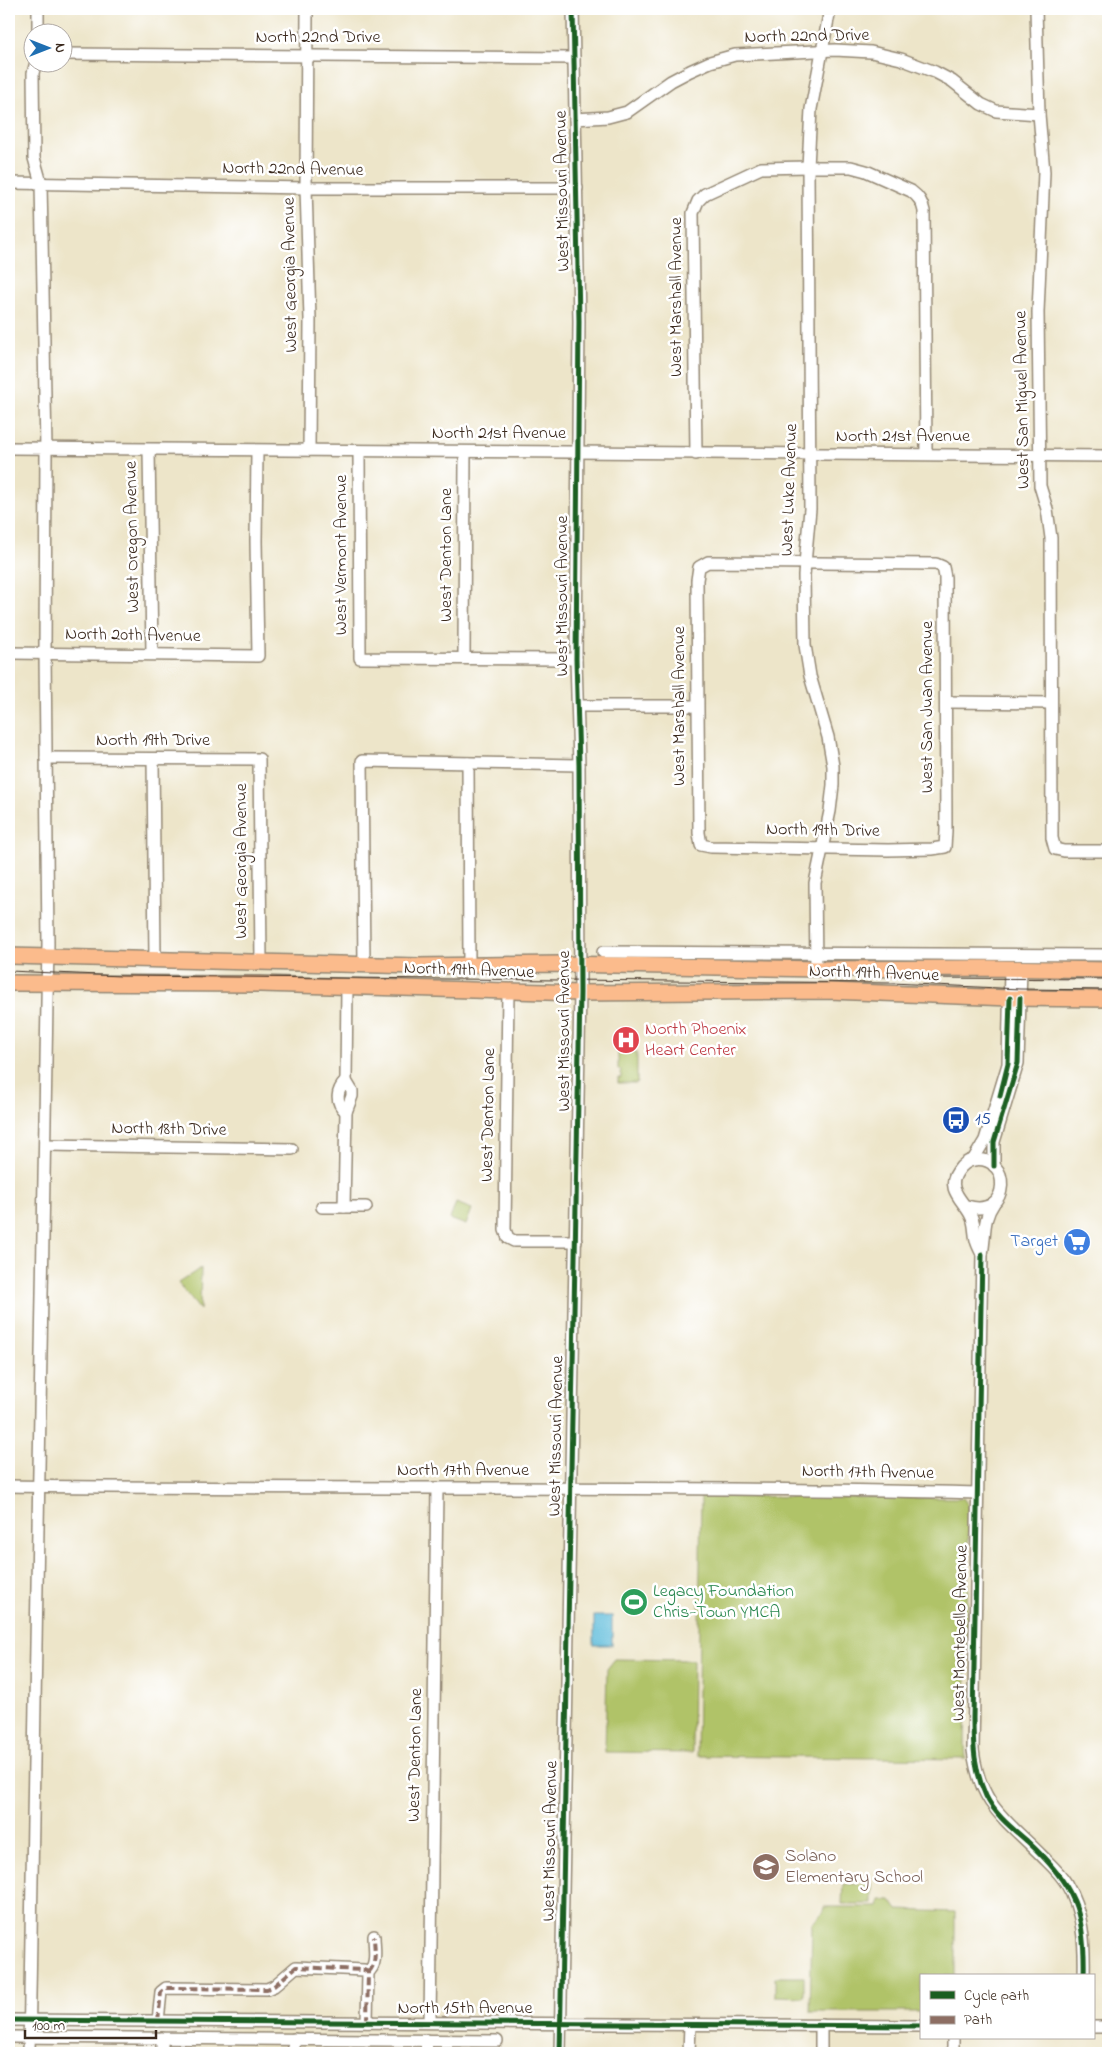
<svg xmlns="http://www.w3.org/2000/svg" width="1117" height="2062" font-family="'Indie Flower',sans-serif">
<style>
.green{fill:#b0c367;stroke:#767642}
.water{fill:#5cbbda;stroke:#4c727c}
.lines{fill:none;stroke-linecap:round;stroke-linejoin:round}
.minor-casing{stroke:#948874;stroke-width:14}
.major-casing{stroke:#948874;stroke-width:18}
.minor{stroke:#fff;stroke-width:11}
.major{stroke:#fbbb8c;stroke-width:15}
.tram{stroke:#3b2a1e;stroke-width:1}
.quiet{stroke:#8d6e63;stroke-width:4;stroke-dasharray:8 4;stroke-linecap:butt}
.cycleway-casing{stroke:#fff;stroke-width:8}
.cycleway{stroke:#1b5e20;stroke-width:5}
.labels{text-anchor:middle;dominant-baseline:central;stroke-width:5;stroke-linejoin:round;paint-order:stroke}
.street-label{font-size:18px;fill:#3b2a1e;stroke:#fff}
.health-label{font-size:18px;fill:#be3a42;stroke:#fff;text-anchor:start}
.transit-label{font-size:18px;fill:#164399;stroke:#fff;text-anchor:start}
.shop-label{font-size:18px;fill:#366cbe;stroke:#fff;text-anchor:end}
.leisure-label{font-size:18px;fill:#27864d;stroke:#fff;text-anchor:start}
.education-label{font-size:18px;fill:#785e54;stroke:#fff;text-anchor:start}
</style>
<rect width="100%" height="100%" fill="#fff"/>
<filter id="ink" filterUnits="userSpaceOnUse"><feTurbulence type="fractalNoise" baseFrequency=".02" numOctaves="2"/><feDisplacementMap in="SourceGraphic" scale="10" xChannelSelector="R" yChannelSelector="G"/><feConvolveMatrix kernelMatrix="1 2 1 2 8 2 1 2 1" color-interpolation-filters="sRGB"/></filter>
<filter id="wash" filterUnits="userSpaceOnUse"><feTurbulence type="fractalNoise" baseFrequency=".0096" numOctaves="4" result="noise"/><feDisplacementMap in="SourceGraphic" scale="20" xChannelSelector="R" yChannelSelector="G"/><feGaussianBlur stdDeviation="1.12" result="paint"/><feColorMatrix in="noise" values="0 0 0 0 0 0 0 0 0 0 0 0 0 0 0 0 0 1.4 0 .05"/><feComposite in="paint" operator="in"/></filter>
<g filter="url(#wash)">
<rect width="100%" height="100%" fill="#ede5c9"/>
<g class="green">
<path d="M618 1052H637V1083H618V1078H621V1070H618Z"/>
<path d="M456 1203 472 1209 466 1225 450 1219Z"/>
<path d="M201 1268 200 1310 178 1283Z"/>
<path d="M701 1496 963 1498 969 1506 965 1746 966 1759 697 1756Z"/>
<path d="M615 1659 693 1660 692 1753 605 1752 607 1669Z"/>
<path d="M843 1884H872V1904H842Z"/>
<path d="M880 1900H891L898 1910 955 1912V1976H921V2012H810L812 1924 824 1911 825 1907H878Z"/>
<path d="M775 1977H804V1997L775 1996Z"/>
</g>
<rect class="water" x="594" y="1616" width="18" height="29"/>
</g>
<g filter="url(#ink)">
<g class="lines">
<g class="minor-casing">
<g id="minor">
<path d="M38 9V32"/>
<path d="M307 9 306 188 310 319 309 450"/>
<path d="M1036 9 1039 114 1044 172 1038 312 1040 486 1047 509 1051 538 1052 838 1055 849 1064 851H1108"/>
<path d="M62 54 574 58"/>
<path d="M575 119 608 117 627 112 671 81 690 71 710 62 735 55 835 50 871 52 901 59 935 72 952 81 981 104 996 111 1039 114"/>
<path d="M9 183 306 188H577"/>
<path d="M9 448 1108 456"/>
<path d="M149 450 152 653"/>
<path d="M359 451 360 658 576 659"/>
<path d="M696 454 693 213 698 201 705 194 761 168 808 167H851L866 171 911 191C919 197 922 202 924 211L926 454"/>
<path d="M708 562 936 564 943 567 945 577 946 831 945 847 932 849 888 850 711 847 701 845 699 833 697 580 699 567Z"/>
<path d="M9 653 258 656 256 541 257 451"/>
<path d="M464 657 465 452"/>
<path d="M946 702 1051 703"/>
<path d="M578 706H697"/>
<path d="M46 758 259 759 261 963"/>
<path d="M153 759 155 959"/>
<path d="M468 763 469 966"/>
<path d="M603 952 1108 955"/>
<path d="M364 965 362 761 579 765"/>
<path d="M816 969 815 883 830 811 833 785V766L828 737 810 676 805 645 804 575 810 509 808 167 811 109 830 9"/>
<path d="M508 991 505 1230 508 1238 514 1241H576"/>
<path d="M346 1112C335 1102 336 1091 346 1081"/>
<path d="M46 1145 292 1149"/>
<path d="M973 1160 985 1140 1008 1064 1010 969"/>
<path d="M994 1166V1142L1018 1063 1021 969"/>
<path d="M994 1203C982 1220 986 1234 982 1254L973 1750C980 1807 1007 1820 1043 1857 1051 1865 1060 1873 1066 1883 1083 1911 1085 1943 1084 1976"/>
<path d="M967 1206C1012 1220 1012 1153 973 1160 967 1161 962 1165 958 1171 944 1190 966 1202 972 1218 975 1225 974 1233 976 1240 977 1245 980 1250 982 1254"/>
<path d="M322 1207H366"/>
<path d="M344 1207 346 1112 352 1096V1091L346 1081 347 986"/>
<path d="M9 1486C331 1490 654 1485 977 1493"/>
<path d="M368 1972C378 1965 374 1947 374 1936"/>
<path d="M9 2020 921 2026"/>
<path d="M158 2021 161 1992 166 1988 267 1989 274 1986 296 1967 364 1970 368 1972 367 2022"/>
<path d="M430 2022 437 1489"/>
<path d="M1093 2027H1108"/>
<path d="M9 2037 497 2041"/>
<path d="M426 2040 427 2053"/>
<path d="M29 2053 48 944 45 653 46 449 41 183 34 158 33 73 36 62"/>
<path d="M162 2053V2038"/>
<path d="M294 2053V2039"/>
<path d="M560 2053 580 993 579 765 576 659 579 321 573 9"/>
<path d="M689 2053 690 2025"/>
<path d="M821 2053V2025"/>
<path d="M953 2053V2038"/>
</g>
</g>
<g class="major-casing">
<g id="major">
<path d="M9 956 419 966 560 964 816 969 989 968 1108 970"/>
<path d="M9 983 260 984 580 993 829 991 1010 998 1108 999"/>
</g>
</g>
<use href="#minor" class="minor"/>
<use href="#major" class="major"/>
<g class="tram">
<path d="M9 971 121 976 892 983 1020 989 1108 990"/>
<path d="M928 978 1108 979"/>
</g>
<g class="quiet">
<path d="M368 1972C378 1965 374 1947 374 1936"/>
<path d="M158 2021 161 1992 166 1988 267 1989 274 1986 296 1967 364 1970 368 1972 367 2022"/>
</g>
<g class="cycleway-casing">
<g id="cycleway">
<path d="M1000 1096 1008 1064 1010 998"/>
<path d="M994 1166V1142L1018 1063 1020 998"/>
<path d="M982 1254 973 1718C973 1746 974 1770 986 1796 995 1815 1012 1828 1027 1841 1074 1884 1086 1913 1084 1976"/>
<path d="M9 2020 921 2026"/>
<path d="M560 2053 580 993 579 765 576 659 579 321 573 9"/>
</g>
</g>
<use href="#cycleway" class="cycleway"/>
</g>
</g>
<defs>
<g id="hospital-disc" transform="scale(1.4375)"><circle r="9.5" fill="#e0444e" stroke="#fff"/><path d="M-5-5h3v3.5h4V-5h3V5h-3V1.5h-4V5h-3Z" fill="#fff"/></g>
<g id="bus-disc" transform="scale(1.4375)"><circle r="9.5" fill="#1a4fb4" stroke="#fff"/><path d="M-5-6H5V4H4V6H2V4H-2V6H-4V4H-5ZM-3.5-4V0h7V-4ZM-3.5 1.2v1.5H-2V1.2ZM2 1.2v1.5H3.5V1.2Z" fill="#fff"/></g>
<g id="supermarket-disc" transform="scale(1.4375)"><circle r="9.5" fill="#3f7fe0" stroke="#fff"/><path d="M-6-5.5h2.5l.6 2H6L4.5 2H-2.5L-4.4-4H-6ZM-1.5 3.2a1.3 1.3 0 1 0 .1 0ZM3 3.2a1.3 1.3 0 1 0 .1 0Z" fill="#fff"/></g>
<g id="stadium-disc" transform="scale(1.4375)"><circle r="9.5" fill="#2e9e5b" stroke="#fff"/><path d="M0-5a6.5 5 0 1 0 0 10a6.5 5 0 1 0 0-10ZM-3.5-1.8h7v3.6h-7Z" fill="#fff"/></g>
<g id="school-disc" transform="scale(1.4375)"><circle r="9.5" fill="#8d6e63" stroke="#fff"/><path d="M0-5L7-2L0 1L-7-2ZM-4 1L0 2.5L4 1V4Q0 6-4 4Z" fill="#fff"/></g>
</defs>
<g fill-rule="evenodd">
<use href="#hospital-disc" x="626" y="1040"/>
<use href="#bus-disc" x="956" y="1120"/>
<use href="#supermarket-disc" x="1077" y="1242"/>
<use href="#stadium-disc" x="634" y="1602"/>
<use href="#school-disc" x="766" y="1867"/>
</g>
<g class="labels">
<g class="street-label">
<text transform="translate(807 37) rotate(-1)">North 22nd Drive</text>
<text x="318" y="38">North 22nd Drive</text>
<text transform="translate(293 170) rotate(1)">North 22nd Avenue</text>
<text transform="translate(563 191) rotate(-91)">West Missouri Avenue</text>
<text transform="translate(291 275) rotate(-91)">West Georgia Avenue</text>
<text transform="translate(677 297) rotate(-90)">West Marshall Avenue</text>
<text transform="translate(1023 400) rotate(-91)">West San Miguel Avenue</text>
<text x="499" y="434">North 21st Avenue</text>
<text x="903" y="437">North 21st Avenue</text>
<text transform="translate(790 490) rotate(-88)">West Luke Avenue</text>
<text transform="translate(133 537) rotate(-91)">West Oregon Avenue</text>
<text transform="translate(342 555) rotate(-90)">West Vermont Avenue</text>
<text transform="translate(447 555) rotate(-90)">West Denton Lane</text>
<text transform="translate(563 596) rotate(-90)">West Missouri Avenue</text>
<text transform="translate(133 636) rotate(1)">North 20th Avenue</text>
<text transform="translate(680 706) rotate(-90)">West Marshall Avenue</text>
<text transform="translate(928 707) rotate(-90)">West San Juan Avenue</text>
<text x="153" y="741">North 19th Drive</text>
<text transform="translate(823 831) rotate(1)">North 19th Drive</text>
<text transform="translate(242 861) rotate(-90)">West Georgia Avenue</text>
<text transform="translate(469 971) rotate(2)">North 19th Avenue</text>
<text transform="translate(874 974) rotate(2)">North 19th Avenue</text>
<text transform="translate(565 1031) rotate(-90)">West Missouri Avenue</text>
<text transform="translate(489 1115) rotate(-89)">West Denton Lane</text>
<text transform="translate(169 1130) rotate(1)">North 18th Drive</text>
<text transform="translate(557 1436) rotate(-89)">West Missouri Avenue</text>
<text x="463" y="1471">North 17th Avenue</text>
<text transform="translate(868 1473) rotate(1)">North 17th Avenue</text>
<text transform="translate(961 1633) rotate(-89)">West Montebello Avenue</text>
<text transform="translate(416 1755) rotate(-89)">West Denton Lane</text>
<text transform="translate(551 1841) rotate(-89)">West Missouri Avenue</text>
<text x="465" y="2009">North 15th Avenue</text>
</g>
<g class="health-label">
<text x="645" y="1030">North Phoenix<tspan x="645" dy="21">Heart Center</tspan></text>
</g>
<g class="transit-label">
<text x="975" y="1120">15</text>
</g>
<g class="shop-label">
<text x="1058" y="1242">Target</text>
</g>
<g class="leisure-label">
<text x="653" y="1592">Legacy Foundation<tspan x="653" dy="21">Chris-Town YMCA</tspan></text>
</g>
<g class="education-label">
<text x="785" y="1857">Solano<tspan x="785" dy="21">Elementary School</tspan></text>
</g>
</g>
<rect width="1117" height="2062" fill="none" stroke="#fff" stroke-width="30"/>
<rect x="920" y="1974" width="175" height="65" fill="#ffffff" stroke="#b1aaa5"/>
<rect x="930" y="1991" width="25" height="8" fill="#1b5e20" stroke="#b1aaa5"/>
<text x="964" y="2000" font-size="15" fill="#3b2a1e">Cycle path</text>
<rect x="930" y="2016" width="25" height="8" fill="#8d6e63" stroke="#b1aaa5"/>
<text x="964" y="2024" font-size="15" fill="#3b2a1e">Path</text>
<g transform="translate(48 48) rotate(90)"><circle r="24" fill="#ffffff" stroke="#b1aaa5"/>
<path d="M0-4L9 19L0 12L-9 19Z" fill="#1f6fb2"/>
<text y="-8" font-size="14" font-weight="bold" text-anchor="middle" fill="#3b2a1e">N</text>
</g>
<path d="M25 2030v8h131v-8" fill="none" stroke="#3b2a1e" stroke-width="2.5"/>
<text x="32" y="2030" font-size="15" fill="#3b2a1e" stroke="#ffffff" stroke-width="4" paint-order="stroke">100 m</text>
</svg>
